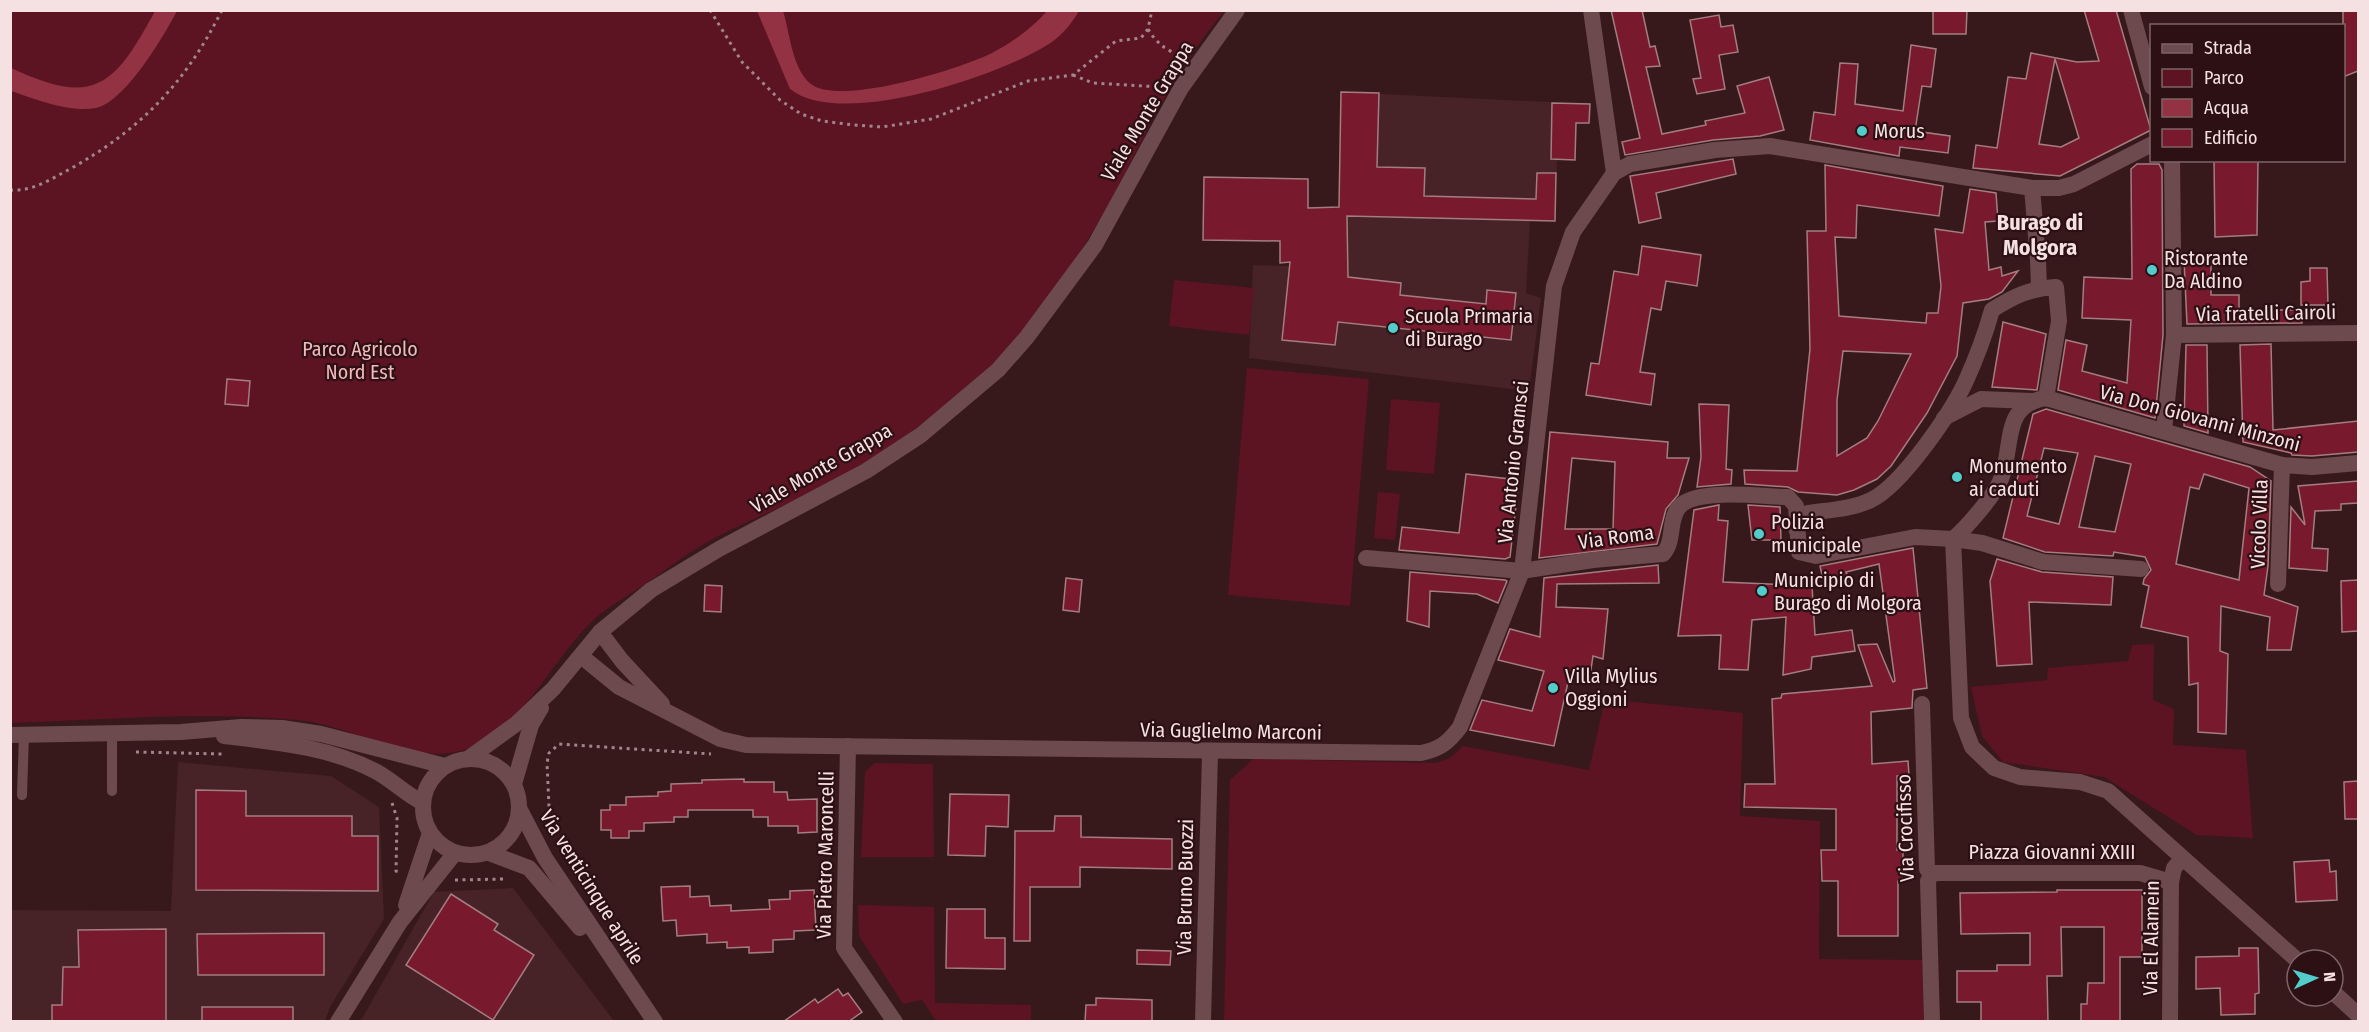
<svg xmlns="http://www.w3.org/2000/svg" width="2369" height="1032" font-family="'Fira Sans Condensed',sans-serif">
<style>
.built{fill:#472226}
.green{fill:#5c1322}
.water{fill:#923242}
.building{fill:#78192d;stroke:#a37d80;stroke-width:1.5;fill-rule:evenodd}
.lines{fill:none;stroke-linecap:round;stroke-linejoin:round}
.path{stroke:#9f8688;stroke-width:3;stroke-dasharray:3 4.5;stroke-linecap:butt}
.service{stroke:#6c4a4d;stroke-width:10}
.pedestrian{stroke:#6c4a4d;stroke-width:16}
.minor{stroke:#6c4a4d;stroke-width:16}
.tertiary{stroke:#6c4a4d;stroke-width:16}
.poi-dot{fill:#52cdcc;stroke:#2c1013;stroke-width:2}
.labels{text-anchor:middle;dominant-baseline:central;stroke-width:4.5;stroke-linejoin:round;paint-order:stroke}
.street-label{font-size:20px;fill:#f6e1e2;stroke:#2c1013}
.poi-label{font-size:20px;fill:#f6e1e2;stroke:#2c1013;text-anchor:start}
.park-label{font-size:20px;fill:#f0b9bc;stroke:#2c1013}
.quarter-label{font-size:22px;font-weight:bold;fill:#f6e1e2;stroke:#2c1013}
</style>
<rect width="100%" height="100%" fill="#37191c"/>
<g class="built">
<path d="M1341 92 1590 104 1589 123 1576 124 1575 160H1557L1555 221H1530L1526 293 1541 298 1529 391 1249 358 1253 265 1290 266 1308 208 1339 207Z"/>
<path d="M178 762 331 776 379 807 384 919 330 1007 325 1021 11 1022V910L171 911Z"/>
<path d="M513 888 614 1021 360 1022 434 892Z"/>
</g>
<g class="green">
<path d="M10 11H1225C1177 65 1147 132 1113 196 1084 250 1039 316 996 361 948 411 888 449 828 484 787 506 742 522 702 545 682 557 663 572 644 585 629 595 613 604 599 615 553 654 518 741 456 752 401 762 352 725 298 720 203 711 105 720 11 723Z"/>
<path d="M1174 280 1254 288 1249 335 1169 326Z"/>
<path d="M1247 368 1369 379 1350 606 1228 595Z"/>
<path d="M1391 399 1440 403 1434 474 1386 470Z"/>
<path d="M1378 492 1400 494 1395 540 1374 538Z"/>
<path d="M2154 644 2153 700 2174 709 2173 745 2246 750 2253 838 2197 835 2104 777 2003 762 1982 736 1971 687 2047 680 2048 668 2128 661 2132 645Z"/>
<path d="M1605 699 1743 713 1740 816 1820 821 1819 959 1922 960 1924 1021 1224 1022 1230 780 1253 759 1436 763 1450 758 1463 746 1589 770Z"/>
<path d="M875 763 933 764 934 857H861L865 772Z"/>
<path d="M858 905 934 907 935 1003 1031 1005V1021H936L922 1000 903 1004 859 936Z"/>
</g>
<g class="water">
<path d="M155 11H177C164 36 125 102 96 108 70 113 35 99 11 91V68C94 107 114 87 155 11Z"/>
<path d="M757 11H783C790 32 792 73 814 86 847 104 960 69 992 53 1013 42 1032 28 1047 11H1079C1072 23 1063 34 1052 42 1003 75 841 130 790 89Z"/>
</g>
<g class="building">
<path d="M1611 10H1642L1650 47 1655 46 1660 66 1646 67 1662 134 1706 125 1705 121 1745 113 1737 86 1769 77 1784 130 1760 136 1713 140 1625 155 1622 142 1640 138Z"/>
<path d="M1933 10H1967L1966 34H1933Z"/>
<path d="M2084 10H2116L2151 130 2060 176 1973 168 1976 145 1997 148 2008 77 2026 79 2031 53 2077 62 2099 61ZM2055 59 2079 138 2061 147 2039 144Z"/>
<path d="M2343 10H2358V71L2343 77Z"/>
<path d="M1719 15 1721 27 1733 25 1738 52 1719 55 1725 89 1697 94 1693 79 1701 78 1690 20Z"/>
<path d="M1911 45 1936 49 1931 87 1922 86 1915 131 1950 136 1948 153 1900 147 1899 156 1810 140 1814 112 1835 115 1840 63 1858 64 1855 104 1903 111Z"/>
<path d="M1341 92 1379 93 1377 167 1425 168 1424 196 1536 199 1537 173H1556L1555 221 1347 216 1348 277 1401 283 1400 295 1486 304 1487 290 1516 293 1511 340 1338 322 1335 345 1282 340 1290 262 1280 263V241L1203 240 1204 177 1308 179V208L1339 207Z"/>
<path d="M1552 103 1590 104 1589 123H1576L1575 160 1551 159Z"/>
<path d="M1733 159 1736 174 1656 193 1661 218 1639 223 1630 176Z"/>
<path d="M2214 160H2258L2257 235 2215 237Z"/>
<path d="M2137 164H2159L2162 170 2163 335 2155 418 2058 390 2066 340 2087 345 2082 371 2127 383 2131 320 2082 318 2084 277 2132 279 2131 169Z"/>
<path d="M1825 165 1943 186 1939 216 1857 205 1856 238 1835 237 1839 316 1926 323 1927 313H1938L1941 286 1935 229 1963 233 1970 189 1996 193 1998 221 1985 222 1989 270 2001 267 2002 276 2018 271 2002 292 1989 299 1963 303 1957 356 1927 413 1891 466 1877 479 1854 490 1837 495 1798 492 1788 487 1745 484 1744 470 1797 471 1810 349 1807 231H1826ZM1843 351 1911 354 1878 421 1867 438 1837 456V400Z"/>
<path d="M1642 246 1701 255 1697 286 1666 281 1661 310 1651 308 1640 372 1655 374 1651 405 1586 395 1591 363 1599 364 1614 271 1638 275Z"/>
<path d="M2184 260H2211V295H2239V310H2302V323L2187 324Z"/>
<path d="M2310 268H2327L2328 305H2301V282L2310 281Z"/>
<path d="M2003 322 2046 334 2037 390 1992 387Z"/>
<path d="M2271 344 2273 430 2358 421V452L2312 456 2292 455 2291 453 2243 442 2240 345Z"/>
<path d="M2186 345H2207L2208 433 2184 426Z"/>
<path d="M227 379 250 381 248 406 225 404Z"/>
<path d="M1699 404 1729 405 1726 469 1732 470 1731 484 1697 487 1701 457Z"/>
<path d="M2046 409 2250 467 2271 481 2268 566 2264 595 2298 607 2291 650H2267L2270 617 2221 606 2220 651 2228 654 2226 734 2198 732V683L2189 685 2188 637 2141 627 2149 586 2143 584 2144 579 2151 570 2145 557 2114 552 2113 556 2045 552 2003 538 2033 414ZM2044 448 2078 453 2059 524 2027 516ZM2095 456 2131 464 2115 532 2079 527ZM2204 474 2249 488 2239 580 2176 564 2190 487 2199 489Z"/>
<path d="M1550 432 1668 442 1667 458H1689L1678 495 1666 509 1657 544 1539 558ZM1572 458 1615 462 1613 529H1565Z"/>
<path d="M1466 474 1519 480 1510 557 1505 559 1399 550 1402 527 1459 533Z"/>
<path d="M2358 481V503L2341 504V510L2315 511 2312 548 2328 549 2327 571 2289 568 2291 507 2305 525 2298 486Z"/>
<path d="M1719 505 1718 520 1728 521 1723 582 1812 586 1815 635 1852 630 1855 651 1812 657 1811 669 1783 675 1786 617 1752 620 1748 670 1719 669 1721 635 1678 636 1694 510Z"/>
<path d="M1748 505 1780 507 1781 540H1752Z"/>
<path d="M1913 548 1927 688 1913 690 1912 708 1871 712 1872 764 1908 761 1909 776H1897V850H1903V881H1898V936H1838V881H1822L1821 850H1836V809L1744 807 1745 784H1775L1772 699 1781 698 1782 694 1872 686 1858 645 1877 644 1893 682 1895 681 1879 564 1846 572 1850 581 1825 588 1820 566Z"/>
<path d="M1997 559 2042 572 2113 577 2111 605 2029 602 2032 664 1997 666 1990 581Z"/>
<path d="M1658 565 1659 583 1557 584 1556 607 1608 609 1603 659 1593 656 1590 676 1570 673 1554 746 1470 730 1482 700 1532 711 1544 671 1498 660 1510 629 1540 637 1544 578Z"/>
<path d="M1410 572 1505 580 1507 581 1498 603 1477 594 1430 591 1429 627 1407 621Z"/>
<path d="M1066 578 1082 580 1079 612 1063 610Z"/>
<path d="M2358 580V631L2342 632 2341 581Z"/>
<path d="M705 585 722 586 721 612 704 611Z"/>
<path d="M744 779V782H774V792H787L788 800 817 799V832L798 833V826H768V817H753V810H688V817H674V822L644 823V831H629V838H611V830H601V810H610V805H626V797L658 796V792L671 791V784L702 783V780Z"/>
<path d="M2358 781V819H2345L2344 782Z"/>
<path d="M196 790 246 791V816H352V836H378V891L196 890Z"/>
<path d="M950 794 1009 795 1008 827 986 826 985 856 948 855Z"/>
<path d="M1055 816H1081V837L1172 839V869L1080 867V887H1030V941H1014L1015 831H1054Z"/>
<path d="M2329 860 2330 872 2336 871 2337 900 2296 902 2294 862Z"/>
<path d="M690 886V897L709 896 710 906 731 905V911L770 909 769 900 790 899V891L814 890 816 930 794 931V939L773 940V952L749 953V947L727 948V942L707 943V934L677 936 676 920 663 921 661 887Z"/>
<path d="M2057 890H2142V957H2120V1022H2081V1004H2087L2088 983H2104V927H2061L2062 976H2047L2048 1022H1981V1002H1957V971H1997V965H2030V933L1961 934 1960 893 2057 892Z"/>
<path d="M451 894 498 924 494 930 534 955 493 1020 406 965Z"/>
<path d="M947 909H985V938H1005V969L946 968Z"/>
<path d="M166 929V1022H52V1005H62L63 967H79L78 930Z"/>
<path d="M324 933V975H198L197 934Z"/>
<path d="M2239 948H2258L2259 993 2255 994V1014L2221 1015 2220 988 2196 989V957L2239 956Z"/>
<path d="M1137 950 1171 951 1170 965 1137 964Z"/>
<path d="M838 989 843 996 848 993 862 1012 848 1022H783L815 999 818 1003Z"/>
<path d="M1096 998 1152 1000V1022H1085L1086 1005H1096Z"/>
<rect x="202" y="1007" width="91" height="15"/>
</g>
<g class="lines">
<g class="path">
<path d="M710 10 742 62 780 100 801 114 822 121 854 125 882 127 931 119 1028 81 1073 75 1116 41 1141 38 1148 29 1152 10"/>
<path d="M1148 29C1157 44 1166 50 1183 57"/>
<path d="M1073 75 1093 83 1161 87"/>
<path d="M10 190C32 192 51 179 70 169 141 129 185 84 222 10"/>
<path d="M136 752 222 754"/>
<path d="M392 803 397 818 396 871 399 872"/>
<path d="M550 829 547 763 549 753 559 744 711 754"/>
<path d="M455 880 505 879"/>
</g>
<g class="service">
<path d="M112 791V733"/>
<path d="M22 795 24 735"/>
</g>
<g class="pedestrian">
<path d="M2038 260 2039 288"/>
<path d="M1944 418 1981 399 2031 401"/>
<path d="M1796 529 1808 513C1829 510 1852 509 1871 500 1902 485 1950 414 1965 383 1976 359 1985 335 1992 310 2014 296 2031 288 2056 287L2059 321 2046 398"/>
</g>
<g class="minor">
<path d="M1591 10 1614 173"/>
<path d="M2131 10 2152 87"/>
<path d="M2032 188 2038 260"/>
<path d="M2174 335 2358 333"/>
<path d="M2164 430 2174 335 2172 160"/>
<path d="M1366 558 1522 571 1593 560 1663 554C1675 541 1668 520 1679 507 1696 487 1763 497 1788 497L1796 506 1799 552 1816 556 1915 537 1953 539C1966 528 1995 495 2001 479 2014 446 2001 405 2046 398L2282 465 2312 467 2358 463"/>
<path d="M2141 569 2043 562 1982 543 1953 539 1961 718 1972 747 1994 768 2020 777 2080 782 2108 791 2297 960"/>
<path d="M2278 584 2282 465"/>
<path d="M600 632 622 661 662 704"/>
<path d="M581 656 619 687 720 739 746 745 1421 753C1440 749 1448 743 1460 727L1522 571 1554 286 1573 232 1614 173 1630 164 1715 150 1770 146 2032 188H2059L2074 184 2152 144"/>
<path d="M1922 704 1927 869 1932 873"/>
<path d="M848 746 844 948 895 1022"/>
<path d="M1932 873H2140L2171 882"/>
<path d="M406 905 430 833"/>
<path d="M2333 992 2358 1015"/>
<path d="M338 1022 400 922 455 853"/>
<path d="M1203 1022 1210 753"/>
<path d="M1932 1022 1928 881 1932 873"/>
<path d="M2170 1022 2171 882 2174 868 2182 859"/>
</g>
<g class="tertiary">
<path d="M10 735 181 732 241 727 282 728 321 734 445 766"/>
<path d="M224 736C275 742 331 747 377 772 393 781 406 794 423 803"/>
<path d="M469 758 516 724 553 689 600 632 651 590 719 549 866 471 921 435 998 370 1027 337 1095 245 1181 88 1237 10"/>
<circle cx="471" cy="807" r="48"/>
<path d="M514 784 531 725 541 708"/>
<path d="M520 810 545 858 655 1022"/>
<path d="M489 853 529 868 580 928"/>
</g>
</g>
<g class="poi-dot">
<circle cx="1862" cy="131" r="6"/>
<circle cx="2152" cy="270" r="6"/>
<circle cx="1393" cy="328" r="6"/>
<circle cx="1957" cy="477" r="6"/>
<circle cx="1759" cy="534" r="6"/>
<circle cx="1762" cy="591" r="6"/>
<circle cx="1553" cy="688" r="6"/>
</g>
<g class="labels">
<g class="street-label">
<text transform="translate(1147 111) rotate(-59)">Viale Monte Grappa</text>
<text transform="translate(2266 313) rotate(-1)">Via fratelli Cairoli</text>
<text transform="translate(2200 418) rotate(15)">Via Don Giovanni Minzoni</text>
<text transform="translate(1513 462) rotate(-84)">Via Antonio Gramsci</text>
<text transform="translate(821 468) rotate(-30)">Viale Monte Grappa</text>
<text transform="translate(2259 524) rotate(-88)">Vicolo Villa</text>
<text transform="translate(1616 537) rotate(-8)">Via Roma</text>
<text transform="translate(1231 731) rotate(1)">Via Guglielmo Marconi</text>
<text transform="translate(1905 828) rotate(-92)">Via Crocifisso</text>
<text x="2052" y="852">Piazza Giovanni XXIII</text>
<text transform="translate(825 855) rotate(-89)">Via Pietro Maroncelli</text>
<text transform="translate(592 887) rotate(58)">Via venticinque aprile</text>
<text transform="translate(1185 887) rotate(-89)">Via Bruno Buozzi</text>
<text transform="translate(2151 938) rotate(-89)">Via El Alamein</text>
</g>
<g class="poi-label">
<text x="1874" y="131">Morus</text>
<text x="2164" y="258">Ristorante<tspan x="2164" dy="23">Da Aldino</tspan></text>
<text x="1405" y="316">Scuola Primaria<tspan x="1405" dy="23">di Burago</tspan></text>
<text x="1969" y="466">Monumento<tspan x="1969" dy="23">ai caduti</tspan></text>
<text x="1771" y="522">Polizia<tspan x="1771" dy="23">municipale</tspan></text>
<text x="1774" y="580">Municipio di<tspan x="1774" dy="23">Burago di Molgora</tspan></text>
<text x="1565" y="676">Villa Mylius<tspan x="1565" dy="23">Oggioni</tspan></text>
</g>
<g class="park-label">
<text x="360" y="349">Parco Agricolo<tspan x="360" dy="23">Nord Est</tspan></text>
</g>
<g class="quarter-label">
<text x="2040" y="222">Burago di<tspan x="2040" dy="25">Molgora</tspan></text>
</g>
</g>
<rect width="2369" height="1032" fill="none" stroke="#f6e1e2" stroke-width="24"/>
<rect x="2150" y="24" width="195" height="138" fill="#2c1013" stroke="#7d6466" stroke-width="1.5"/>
<rect x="2162" y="44" width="30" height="9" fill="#6c4a4d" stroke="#7d6466" stroke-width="1.5"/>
<text x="2204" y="54" font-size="18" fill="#f6e1e2">Strada</text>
<rect x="2162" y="69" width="30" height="18" fill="#5c1322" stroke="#7d6466" stroke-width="1.5"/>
<text x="2204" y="84" font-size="18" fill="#f6e1e2">Parco</text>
<rect x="2162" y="99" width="30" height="18" fill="#923242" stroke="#7d6466" stroke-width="1.5"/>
<text x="2204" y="114" font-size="18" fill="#f6e1e2">Acqua</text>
<rect x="2162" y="129" width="30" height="18" fill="#78192d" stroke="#7d6466" stroke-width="1.5"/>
<text x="2204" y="144" font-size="18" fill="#f6e1e2">Edificio</text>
<g transform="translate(2315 978) rotate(86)"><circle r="28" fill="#2c1013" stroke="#7d6466" stroke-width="1.5"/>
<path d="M0-4.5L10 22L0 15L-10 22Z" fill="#52cdcc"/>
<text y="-9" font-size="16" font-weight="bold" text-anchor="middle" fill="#f6e1e2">N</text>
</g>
</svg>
